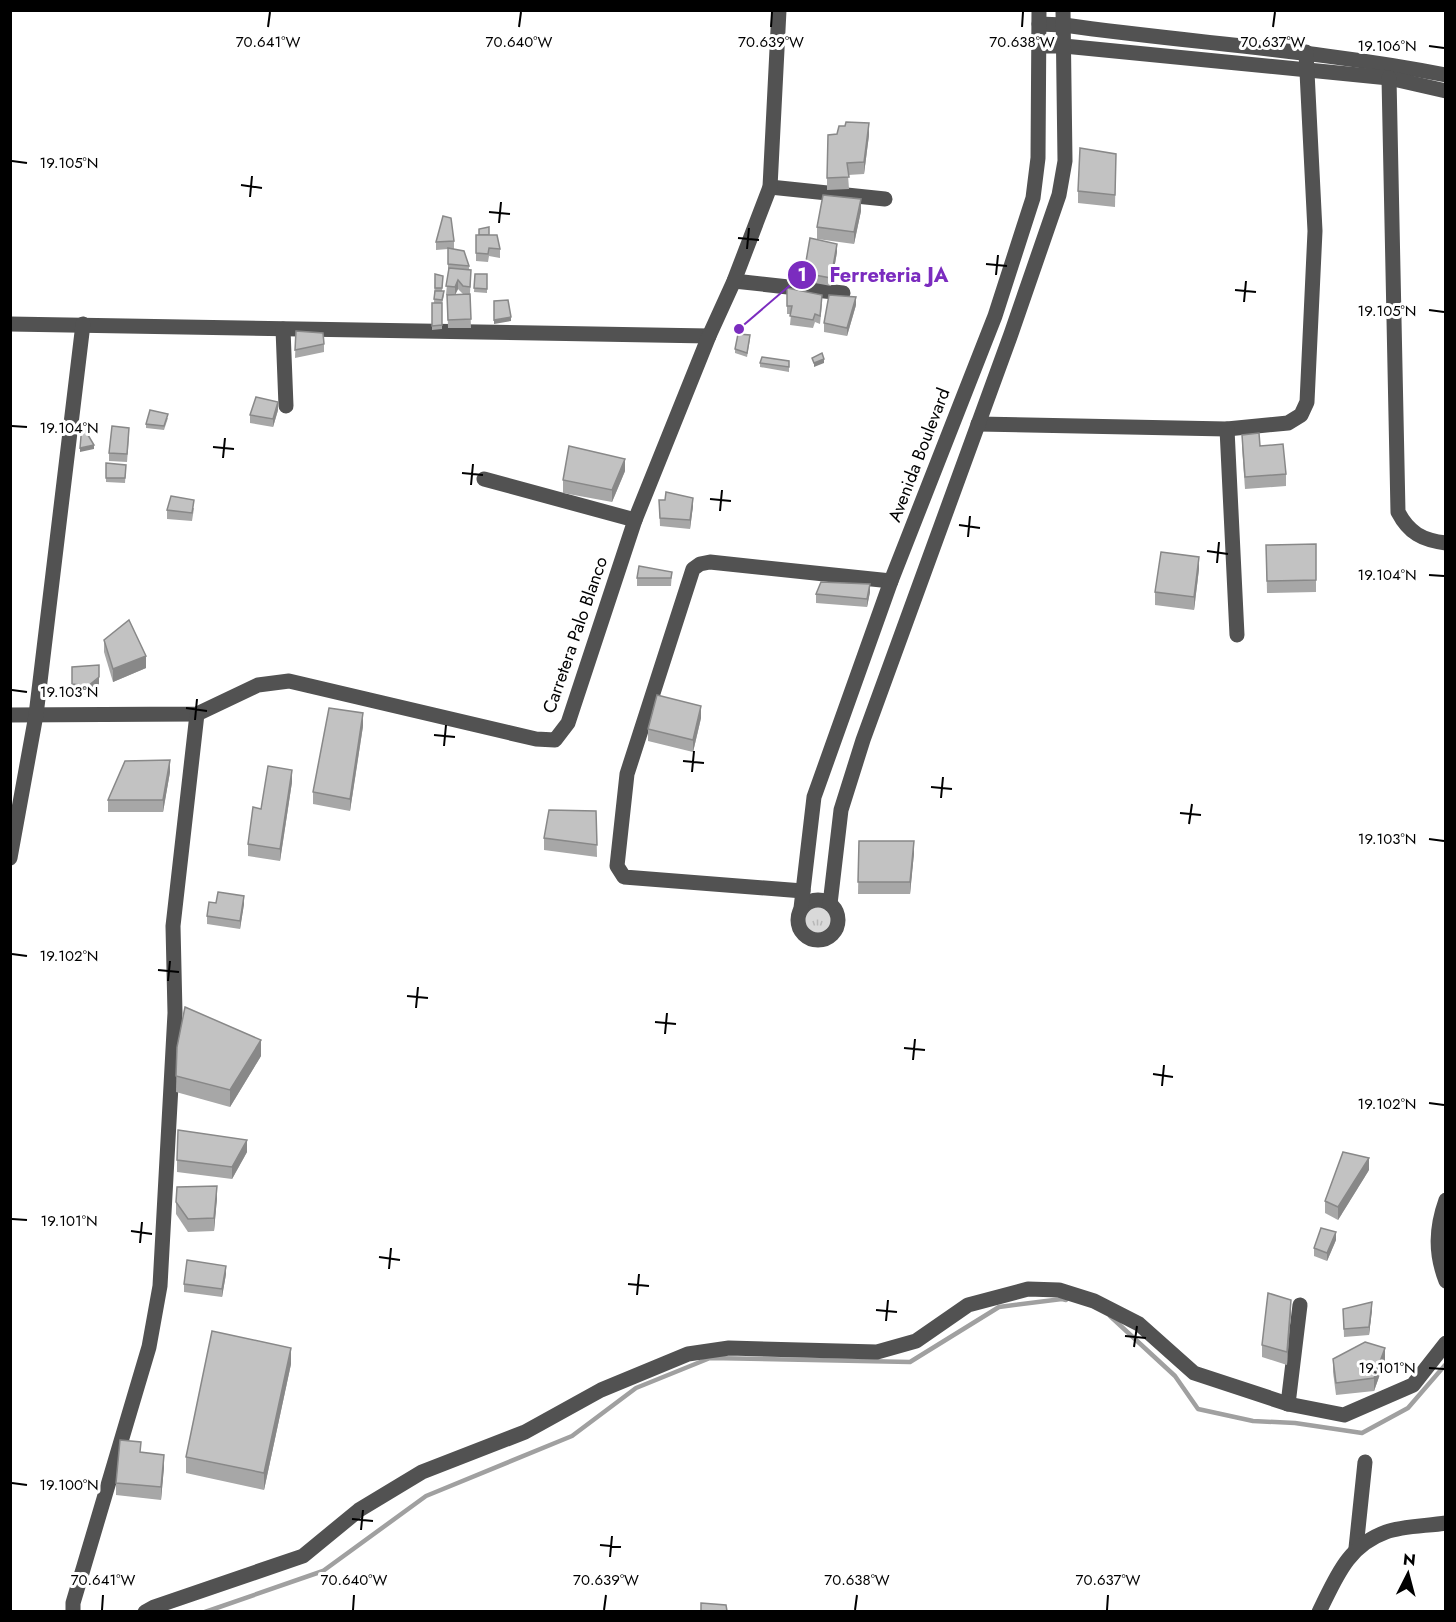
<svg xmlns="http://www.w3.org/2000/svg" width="1456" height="1622" font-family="Jost,sans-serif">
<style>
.park{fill:url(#park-tufts)}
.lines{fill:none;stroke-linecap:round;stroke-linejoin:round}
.stream{stroke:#a0a0a0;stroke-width:4.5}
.minor{stroke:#525252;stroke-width:15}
.wall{fill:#a7a7a7;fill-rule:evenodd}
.shaded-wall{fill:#888}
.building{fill:#c2c2c2;stroke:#888;stroke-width:1.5}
.ticks{fill:none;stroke:#000;stroke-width:2}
.labels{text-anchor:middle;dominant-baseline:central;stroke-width:6;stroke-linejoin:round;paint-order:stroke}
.street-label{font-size:18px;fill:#000;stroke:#fff}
.ticks-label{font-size:15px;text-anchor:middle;fill:#000;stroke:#fff;stroke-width:6;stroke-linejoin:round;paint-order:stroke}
.leader{fill:none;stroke:#7b2cbf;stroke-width:2}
.callout-dot{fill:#7b2cbf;stroke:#fff;stroke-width:2}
.mark-label{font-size:18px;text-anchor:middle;font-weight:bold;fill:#fff}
.callout-label{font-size:20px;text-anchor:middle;font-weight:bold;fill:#7b2cbf;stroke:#fff;stroke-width:6;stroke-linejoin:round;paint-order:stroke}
</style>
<defs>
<pattern id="park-tufts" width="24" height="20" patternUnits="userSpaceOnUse" patternTransform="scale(1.5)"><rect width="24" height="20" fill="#d9d9d9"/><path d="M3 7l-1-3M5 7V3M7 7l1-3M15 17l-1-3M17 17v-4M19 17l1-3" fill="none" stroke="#b8b8b8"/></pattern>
</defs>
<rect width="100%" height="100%" fill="#fff"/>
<circle class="park" cx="818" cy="920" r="16"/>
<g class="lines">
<g class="stream">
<path d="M1110 1316 1175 1376 1198 1409 1253 1421 1295 1423 1362 1433 1408 1408 1446 1364"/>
<path d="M205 1612 323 1571 426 1496 572 1436 636 1388 710 1358 910 1362 999 1307 1062 1299 1066 1300"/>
</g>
<g class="minor">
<path d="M1039 24 1064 25C1191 43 1319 50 1446 75"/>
<path d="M1039 46H1064L1389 78 1446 91"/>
<path d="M1389 78 1398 512C1409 533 1422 540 1446 543"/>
<path d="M770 187 885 199"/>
<path d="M734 281 843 293"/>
<path d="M10 324 709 336"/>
<path d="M283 329 286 406"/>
<path d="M978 424 1227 429 1288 423 1301 415 1307 402 1315 231 1306 52"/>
<path d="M1227 429 1237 635"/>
<path d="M484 479 635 520"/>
<path d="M10 715 197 714 258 685 289 681 536 739 555 740 568 723 635 520 709 336 734 281 770 187 779 10"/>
<path d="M10 858 36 715 83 324"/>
<path d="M803 891 624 877 617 866 627 774 693 569 700 564 710 562 891 581"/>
<circle cx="818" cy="920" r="20"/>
<path d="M830 904 841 810 863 740 1011 334 1059 195 1065 161 1063 10"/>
<path d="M801 908 814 797 891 581 995 316 1033 198 1038 158 1039 10"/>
<path d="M1446 1200C1436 1228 1435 1253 1446 1281"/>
<path d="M1288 1404 1300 1305"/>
<path d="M1356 1548 1365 1462"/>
<path d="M73 1612V1603L149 1347 160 1286 175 1013 173 926 197 714"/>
<path d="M145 1612 154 1607 303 1556 359 1510 422 1472 525 1432 601 1390 688 1354 729 1348 877 1352 916 1341 968 1305 1028 1289 1059 1290 1094 1301 1139 1324 1194 1373 1288 1404 1344 1415 1413 1385 1446 1343"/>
<path d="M1319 1612C1336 1578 1347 1546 1386 1532 1402 1526 1427 1526 1446 1523"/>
</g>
</g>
<g class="wall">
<path d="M869 135 864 174 848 175 849 189 827 190V178Z"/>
<path d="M1116 154 1115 207 1078 203V191Z"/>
<path d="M861 211 854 244 817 239V227Z"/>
<path d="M476 235H489L500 249V258L489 256 488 262 476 261Z"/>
<path d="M454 241V249L469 266V270H471L470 294 471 328H448L447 295H454H446L448 273V249L436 250V242ZM458 289 463 294 455 295Z"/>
<path d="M837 252 831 286 804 281V273Z"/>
<path d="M435 274 443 280 442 291 444 295 442 304V329L432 330V303H434Z"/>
<path d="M475 274H487V293L474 292Z"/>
<path d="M787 288 822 304 820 324 815 322 813 328 790 325 791 314H787Z"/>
<path d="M856 305 847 336 824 332V323Z"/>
<path d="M296 331 324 344V352L295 358Z"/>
<path d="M750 339 747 357 735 353V349Z"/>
<path d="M789 361V372L760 367V363Z"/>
<path d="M278 410 273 427 250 423V415Z"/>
<path d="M168 418 164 430 146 428V424Z"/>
<path d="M1242 435 1286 474V486L1245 489 1242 447Z"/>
<path d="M129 437 127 462 109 461V453Z"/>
<path d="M106 463 126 465 125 483 106 482Z"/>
<path d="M625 471 612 502 563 493V480Z"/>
<path d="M659 500 693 506 690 529 660 526Z"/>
<path d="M194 508 192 521 167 519V510Z"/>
<path d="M1316 544V592L1267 593 1266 545Z"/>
<path d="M1199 569 1194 610 1155 605V592Z"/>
<path d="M672 572 671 586H637V578Z"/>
<path d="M870 592 867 607 816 603V594Z"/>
<path d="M104 640 146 668 113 682 104 652Z"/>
<path d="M72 667 99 686 88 694 72 692Z"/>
<path d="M701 718 693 752 648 741V729Z"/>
<path d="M363 726 350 811 313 804V792Z"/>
<path d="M170 772 163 812H108V800Z"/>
<path d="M292 782 280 861 248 856V844L261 809Z"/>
<path d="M596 811 597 857 544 850V838Z"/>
<path d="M859 841 914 853 910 894H858Z"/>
<path d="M244 904 240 929 207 924V916Z"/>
<path d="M177 1047 261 1056 230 1107 176 1092Z"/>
<path d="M247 1152 232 1179 177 1172V1160Z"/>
<path d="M1369 1170 1338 1220 1325 1213V1201Z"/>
<path d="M217 1198 214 1231 188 1232 176 1214V1202Z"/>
<path d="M1336 1240 1327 1261 1314 1256V1248Z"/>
<path d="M226 1274 222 1297 184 1292V1284Z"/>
<path d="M1343 1309 1372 1310 1369 1335 1344 1337Z"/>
<path d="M1291 1312 1287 1365 1262 1357V1345Z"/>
<path d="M1333 1359 1385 1360 1374 1391 1336 1395 1333 1372Z"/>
<path d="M291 1364 264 1490 186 1473V1457Z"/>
<path d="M164 1467 161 1500 116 1495V1483Z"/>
</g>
<g class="shaded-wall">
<path d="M869 123V135L864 174V162Z"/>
<path d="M861 199V211L854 244V232Z"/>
<path d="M837 244V252L831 286V278Z"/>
<path d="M458 280V289L455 295V287Z"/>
<path d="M856 297V305L847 336V328Z"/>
<path d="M511 317V321L494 324V320Z"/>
<path d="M824 359V363L814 367V363Z"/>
<path d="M278 402V410L273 427V419Z"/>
<path d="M94 445V449L80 452V448Z"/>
<path d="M625 459V471L612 502V490Z"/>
<path d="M693 498V506L690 529V520Z"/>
<path d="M1199 557V569L1194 610V597Z"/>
<path d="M870 584V592L867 607V599Z"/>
<path d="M146 656V668L113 682V669Z"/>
<path d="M99 677V686L88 694V686Z"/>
<path d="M701 706V718L693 752V740Z"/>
<path d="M363 713V726L350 811V799Z"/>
<path d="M170 760V772L163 812V800Z"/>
<path d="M292 770V782L280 861V849Z"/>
<path d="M914 841V853L910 894V882Z"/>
<path d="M244 896V904L240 929V921Z"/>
<path d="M261 1040V1056L230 1107V1090Z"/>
<path d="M247 1140V1152L232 1179V1167Z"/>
<path d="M1369 1158V1170L1338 1220V1207Z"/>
<path d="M217 1186V1198L214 1231V1218Z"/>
<path d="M1336 1232V1240L1327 1261V1253Z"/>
<path d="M226 1266V1274L222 1297V1289Z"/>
<path d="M1291 1300V1312L1287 1365V1352Z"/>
<path d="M1372 1302V1310L1369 1335V1327Z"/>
<path d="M291 1348V1364L264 1490V1473Z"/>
<path d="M1385 1348V1360L1374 1391V1378Z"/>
<path d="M164 1455V1467L161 1500V1487Z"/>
</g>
<g class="building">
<path d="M846 122 869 123 864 162 847 163 849 177 827 178 828 135 837 134 839 126H845Z"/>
<path d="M1080 148 1116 154 1115 195 1078 191Z"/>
<path d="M823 195 861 199 854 232 817 227Z"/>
<path d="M443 216 451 218 454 241 436 242Z"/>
<path d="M489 227V235H479V229Z"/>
<path d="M476 235H497L500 249 489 248 488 254 476 253Z"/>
<path d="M810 238 837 244 831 278 804 273Z"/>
<path d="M448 248 464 251 469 266 448 264Z"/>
<path d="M449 268 471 270 470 287 463 286 458 280 455 287 446 286Z"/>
<path d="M435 274 443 276 442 288H435Z"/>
<path d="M475 274H487V289L474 288Z"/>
<path d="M787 288 822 295 820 316 815 314 813 320 790 316 792 306H787Z"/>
<path d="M435 291H444L442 300 434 299Z"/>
<path d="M470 294 471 319 448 320 447 295Z"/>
<path d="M829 295 856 297 847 328 824 323Z"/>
<path d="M508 300 511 317 494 320V301Z"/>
<path d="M432 303H442V325L432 326Z"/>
<path d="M296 331 323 333 324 344 295 350Z"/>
<path d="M738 334 750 335 747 353 735 349Z"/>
<path d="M822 353 824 359 814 363 812 358Z"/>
<path d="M762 357 789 361V367L760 363Z"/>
<path d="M256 397 278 402 273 419 250 415Z"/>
<path d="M150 410 168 414 164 426 146 424Z"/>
<path d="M82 425 94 445 80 448Z"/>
<path d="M112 426 129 428 127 454 109 453Z"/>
<path d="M1259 433 1260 446 1283 444 1286 474 1245 477 1242 435Z"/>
<path d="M569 446 625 459 612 490 563 480Z"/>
<path d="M106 463 126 465 125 478H106Z"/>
<path d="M666 492 693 498 690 520 660 518 659 500H665Z"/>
<path d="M171 496 194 500 192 513 167 510Z"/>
<path d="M1316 544V580L1267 581 1266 545Z"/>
<path d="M1161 552 1199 557 1194 597 1155 592Z"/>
<path d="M639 566 672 572 671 578H637Z"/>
<path d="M821 582 870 584 867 599 816 594Z"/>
<path d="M129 620 146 656 113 669 104 640Z"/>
<path d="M99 665V677L88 686 72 684V667Z"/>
<path d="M657 695 701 706 693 740 648 729Z"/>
<path d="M329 708 363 713 350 799 313 792Z"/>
<path d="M170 760 163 800H108L125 761Z"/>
<path d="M268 766 292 770 280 849 248 844 253 807 261 809Z"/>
<path d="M549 810 596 811 597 845 544 838Z"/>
<path d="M859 841H914L910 882H858Z"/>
<path d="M218 892 244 896 240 921 207 916 209 902 216 903Z"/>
<path d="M185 1007 261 1040 230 1090 176 1076 177 1047Z"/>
<path d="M178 1130 247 1140 232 1167 177 1160Z"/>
<path d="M1343 1152 1369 1158 1338 1207 1325 1201Z"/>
<path d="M217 1186 214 1218 188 1219 176 1202 177 1187Z"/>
<path d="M1321 1228 1336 1232 1327 1253 1314 1248Z"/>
<path d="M187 1260 226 1266 222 1289 184 1284Z"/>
<path d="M1268 1293 1291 1300 1287 1352 1262 1345Z"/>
<path d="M1372 1302 1369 1327 1344 1329 1343 1309Z"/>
<path d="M212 1331 291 1348 264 1473 186 1457Z"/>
<path d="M1365 1342 1385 1348 1374 1378 1336 1383 1333 1359Z"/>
<path d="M120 1440 141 1442 140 1452 164 1455 161 1487 116 1483Z"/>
<path d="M701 1603 726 1605 727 1611H701Z"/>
</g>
<path class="ticks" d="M268 27 270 12M519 27 521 12M771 27 772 12M1022 27 1023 12M1273 27 1275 12M1429 46 1444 48M12 161 27 163M241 185 262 188M250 197 252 176M489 212 510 214M499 223 501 202M738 238 759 240M747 249 749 228M986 264 1007 266M996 275 998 255M1235 290 1256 292M1244 302 1246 281M1429 310 1444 312M12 426 27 427M213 447 234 449M223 458 225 438M462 473 483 475M471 485 473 464M710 499 731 501M720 511 722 490M959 525 980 528M968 537 970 516M1207 551 1228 554M1217 563 1219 542M1429 575 1444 576M12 690 27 692M186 708 207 711M195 720 197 699M434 735 455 737M444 746 446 725M683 761 704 763M692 772 694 751M931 787 952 789M941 798 943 777M1180 813 1201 815M1189 824 1192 804M1429 839 1444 841M12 954 27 956M158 970 179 972M168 981 170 961M407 996 428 998M416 1008 418 987M655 1022 676 1024M665 1034 667 1013M904 1048 925 1050M913 1060 915 1039M1153 1074 1173 1077M1162 1086 1164 1065M1429 1103 1444 1105M12 1219 27 1220M131 1231 152 1234M140 1243 142 1222M379 1257 400 1260M389 1269 391 1248M628 1284 649 1286M637 1295 639 1274M876 1310 897 1312M886 1321 888 1300M1125 1336 1146 1338M1134 1347 1137 1326M1429 1368 1444 1369M12 1483 27 1485M352 1519 373 1521M361 1530 363 1510M600 1545 621 1547M610 1557 612 1536M102 1610 103 1595M353 1610 354 1595M604 1610 606 1595M855 1610 857 1595M1107 1610 1108 1595"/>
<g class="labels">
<g class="street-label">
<text transform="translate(919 455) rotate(-69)">Avenida Boulevard</text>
<text transform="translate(575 635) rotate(-71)">Carretera Palo Blanco</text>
</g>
</g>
<g class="ticks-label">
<text x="268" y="47">70.641°W</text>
<text x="519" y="47">70.640°W</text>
<text x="771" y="47">70.639°W</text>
<text x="1022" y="47">70.638°W</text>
<text x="1273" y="47">70.637°W</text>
<text x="1387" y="51">19.106°N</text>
<text x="69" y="168">19.105°N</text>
<text x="1387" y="316">19.105°N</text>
<text x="69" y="433">19.104°N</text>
<text x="1387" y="580">19.104°N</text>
<text x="69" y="697">19.103°N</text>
<text x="1387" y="844">19.103°N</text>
<text x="69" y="961">19.102°N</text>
<text x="1387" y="1109">19.102°N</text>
<text x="69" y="1226">19.101°N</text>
<text x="1387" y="1373">19.101°N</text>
<text x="69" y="1490">19.100°N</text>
<text x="103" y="1585">70.641°W</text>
<text x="354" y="1585">70.640°W</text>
<text x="606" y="1585">70.639°W</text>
<text x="857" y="1585">70.638°W</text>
<text x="1108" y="1585">70.637°W</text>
</g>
<path class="leader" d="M739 329L802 275"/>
<g class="callout-dot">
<circle cx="739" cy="329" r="6"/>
<circle cx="802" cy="275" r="15"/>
</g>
<g class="mark-label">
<text x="802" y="281">1</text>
</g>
<g class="callout-label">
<text x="889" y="282">Ferreteria JA</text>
</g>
<rect width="1456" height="1622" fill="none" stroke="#000000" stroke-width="24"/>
<g transform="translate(1408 1574) rotate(6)" stroke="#ffffff" stroke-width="4.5" paint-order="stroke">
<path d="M0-4.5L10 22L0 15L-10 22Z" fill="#000000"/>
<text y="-9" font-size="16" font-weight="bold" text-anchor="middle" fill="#000000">N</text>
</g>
</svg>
